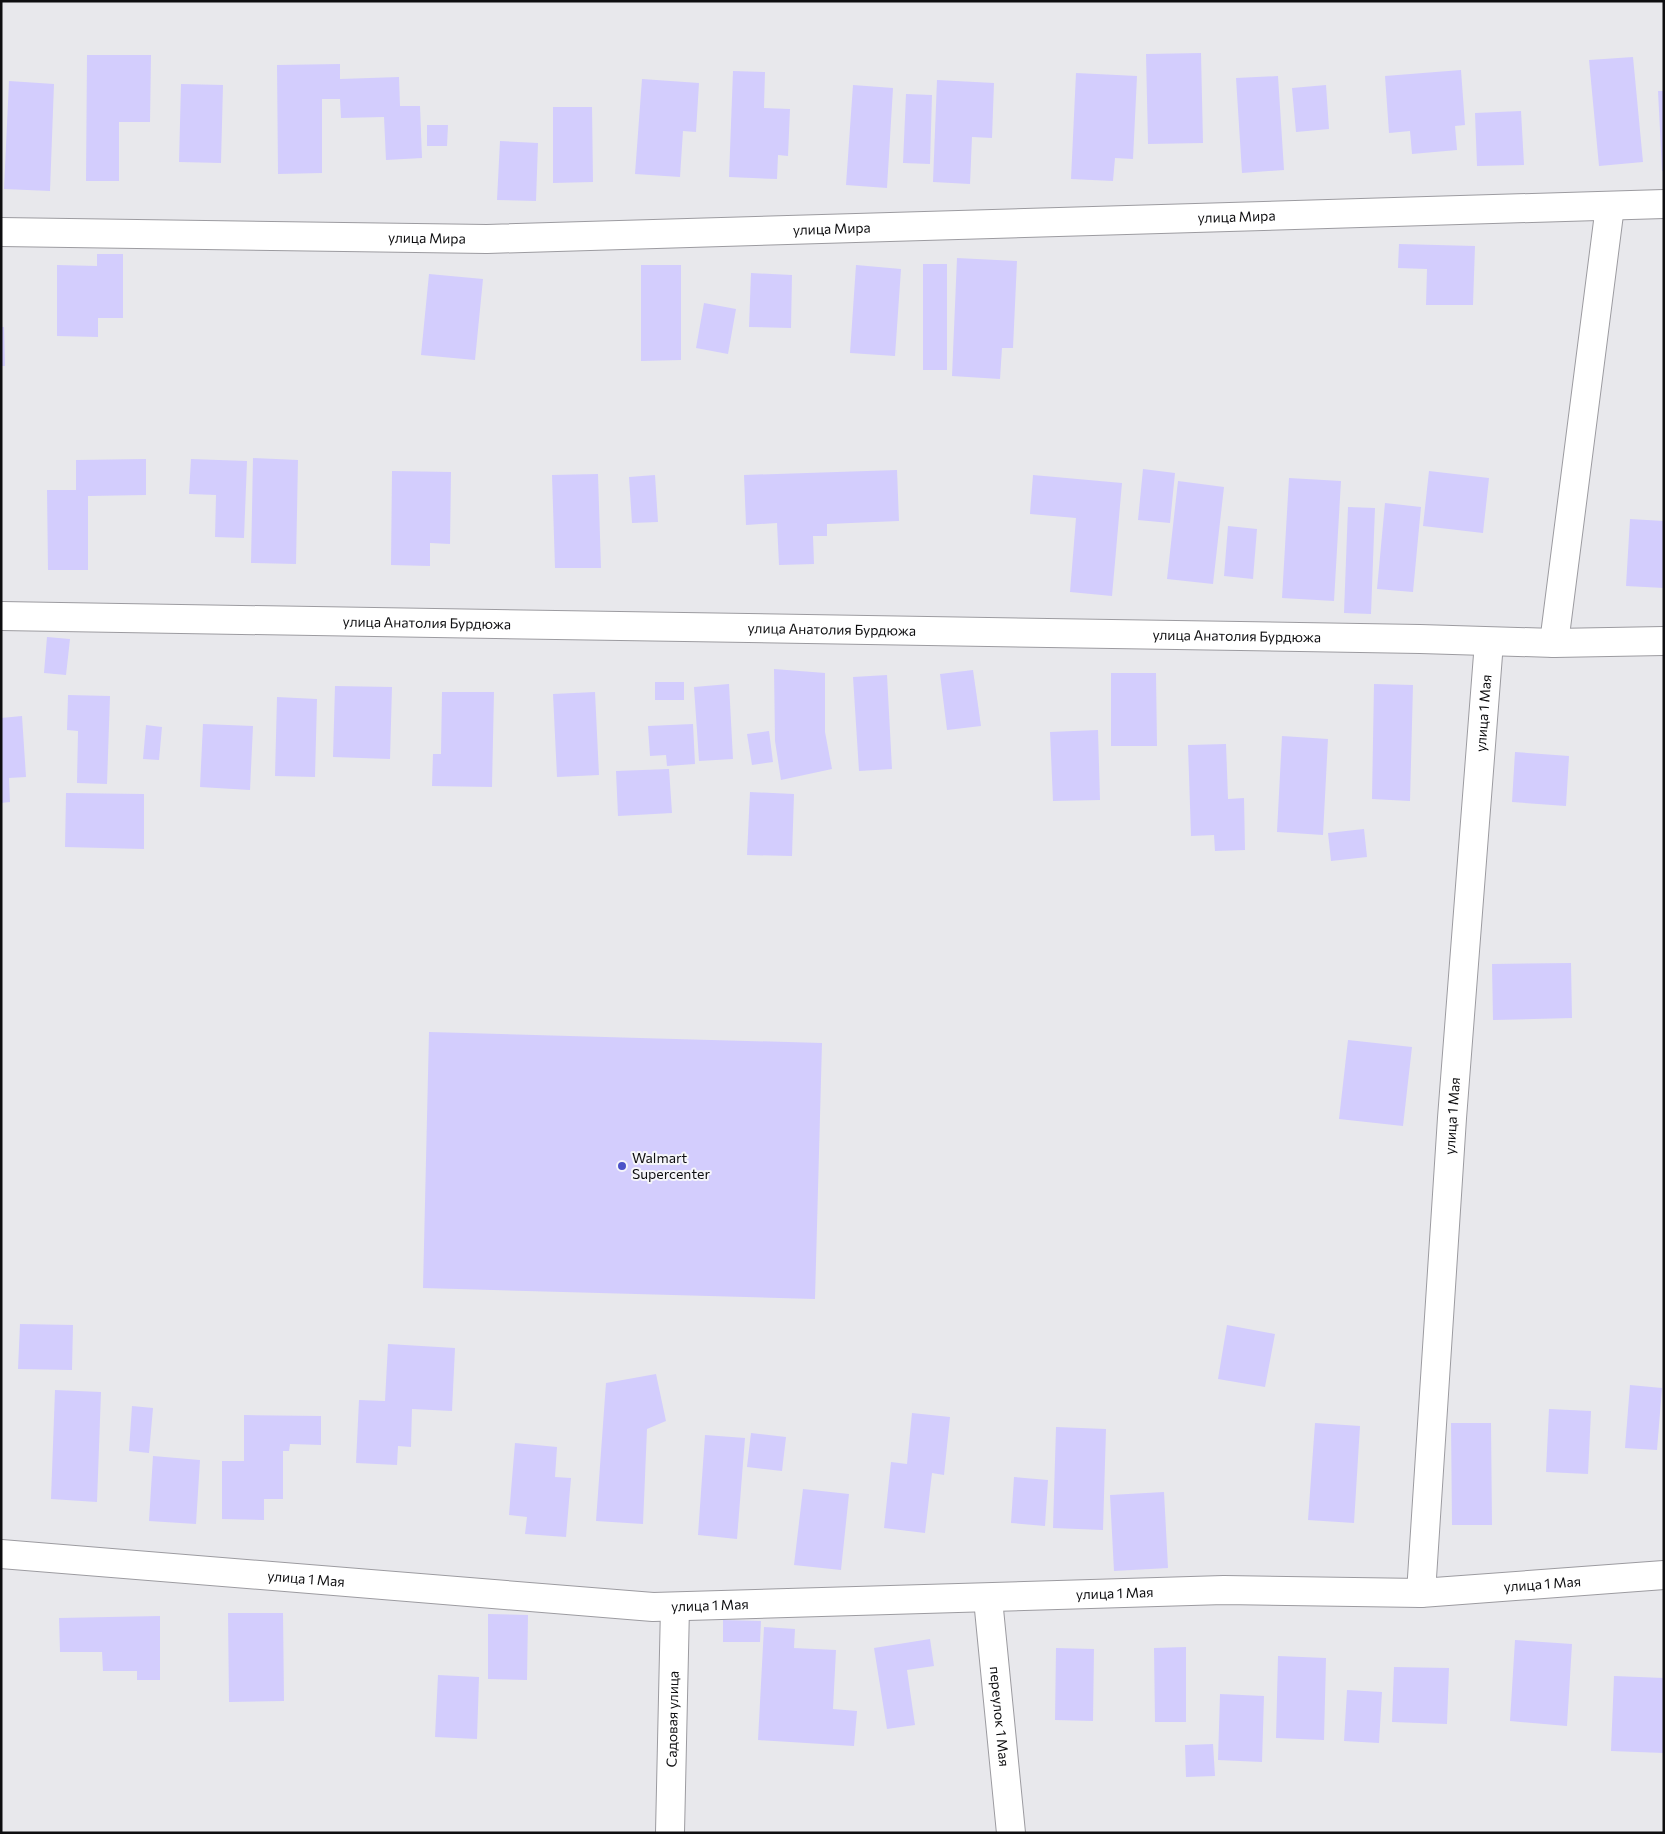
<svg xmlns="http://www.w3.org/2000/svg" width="1665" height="1834" font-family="Commissioner,sans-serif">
<rect width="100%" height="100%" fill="#e8e8ec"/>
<path fill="#d3cdfd" d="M 1201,53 L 1203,143 L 1148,144 L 1146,54 Z
M 87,55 L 151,55 L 150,122 L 119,122 L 119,181 L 86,181 Z
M 1633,57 L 1643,162 L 1599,166 L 1589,60 Z
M 340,64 L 340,79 L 399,77 L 400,106 L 420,106 L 422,158 L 386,160 L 384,117 L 341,118 L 340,99 L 322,99 L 322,173 L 278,174 L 277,65 Z
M 1461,70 L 1465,125 L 1455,126 L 1457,150 L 1412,154 L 1410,131 L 1389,133 L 1385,76 Z
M 733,71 L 765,72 L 764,108 L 790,109 L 788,156 L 778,155 L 777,179 L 729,177 Z
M 1076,73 L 1137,76 L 1133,159 L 1115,158 L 1113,181 L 1071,179 Z
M 1278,76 L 1284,170 L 1242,173 L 1236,78 Z
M 642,79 L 699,83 L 696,132 L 683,131 L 680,177 L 635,174 Z
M 937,80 L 994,83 L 992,138 L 972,137 L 970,184 L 933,182 Z
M 9,81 L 54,84 L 50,191 L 4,189 Z
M 181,84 L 223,85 L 221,163 L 179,162 Z
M 853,85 L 893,88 L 887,188 L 846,185 Z
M 1326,85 L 1329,129 L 1296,132 L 1292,88 Z
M 1658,91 L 1664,91 L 1664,171 L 1662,171 Z
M 906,94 L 932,95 L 930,164 L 903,163 Z
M 553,107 L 592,107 L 593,182 L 553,183 Z
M 1521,111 L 1524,165 L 1477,166 L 1475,113 Z
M 427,125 L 448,125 L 447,146 L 427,146 Z
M 500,141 L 538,143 L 536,201 L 497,200 Z
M 1399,244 L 1475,246 L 1473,305 L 1426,305 L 1427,269 L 1398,268 Z
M 97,254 L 123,254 L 123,318 L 98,318 L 98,337 L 57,336 L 57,265 L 97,266 Z
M 957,258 L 1017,261 L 1013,348 L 1002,348 L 1000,379 L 952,376 Z
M 923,264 L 947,264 L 947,370 L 923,370 Z
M 641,265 L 681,265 L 681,360 L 641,361 Z
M 856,265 L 901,269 L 895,356 L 850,353 Z
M 751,273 L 792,275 L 791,328 L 749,327 Z
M 429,274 L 483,279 L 475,360 L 421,355 Z
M 704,303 L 736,309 L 728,354 L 696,348 Z
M 1,327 L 4,327 L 5,366 L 1,366 Z
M 253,458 L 298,460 L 296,564 L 251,563 Z
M 146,459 L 146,495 L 88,496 L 88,570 L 48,570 L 47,490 L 76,490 L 76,460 Z
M 191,459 L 247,461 L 244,538 L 215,537 L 216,495 L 189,494 Z
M 1143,469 L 1175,473 L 1170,523 L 1138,520 Z
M 897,470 L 899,521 L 827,524 L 827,536 L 813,536 L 814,564 L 779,565 L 777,523 L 746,525 L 744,475 Z
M 392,471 L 451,472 L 450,544 L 430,543 L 430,566 L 391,565 Z
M 1429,471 L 1489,478 L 1483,533 L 1423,526 Z
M 598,474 L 601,568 L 555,568 L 552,475 Z
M 655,475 L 658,522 L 632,523 L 629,477 Z
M 1033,475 L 1122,483 L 1112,596 L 1070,592 L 1076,518 L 1030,514 Z
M 1289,478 L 1341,481 L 1334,601 L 1282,598 Z
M 1178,481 L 1224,487 L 1213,584 L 1167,579 Z
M 1385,503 L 1421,507 L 1413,592 L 1377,589 Z
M 1348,507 L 1375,508 L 1371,614 L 1344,613 Z
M 1630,519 L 1664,521 L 1664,588 L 1626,586 Z
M 1228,526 L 1257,529 L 1253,579 L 1224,576 Z
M 47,637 L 70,639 L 66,675 L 44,673 Z
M 774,669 L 825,673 L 825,732 L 832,769 L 781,780 L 775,741 Z
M 973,670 L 981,726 L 947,730 L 940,674 Z
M 1111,673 L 1156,673 L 1157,746 L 1111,746 Z
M 887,675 L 892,769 L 859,771 L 853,677 Z
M 655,682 L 684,682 L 684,700 L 655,700 Z
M 729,684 L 733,759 L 699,761 L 694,687 Z
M 1374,684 L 1413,685 L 1410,801 L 1372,799 Z
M 335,686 L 392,687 L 390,759 L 333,757 Z
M 442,692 L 494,692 L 492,787 L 432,786 L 433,754 L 441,754 Z
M 595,692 L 599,775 L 557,777 L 553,694 Z
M 68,695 L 110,696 L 107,784 L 77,783 L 78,731 L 67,730 Z
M 277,697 L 317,699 L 315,777 L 275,776 Z
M 22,716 L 26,777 L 9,778 L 10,802 L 1,803 L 1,718 Z
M 203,724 L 253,726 L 250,790 L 200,787 Z
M 693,724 L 695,764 L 667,766 L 666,755 L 650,756 L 648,726 Z
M 146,725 L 162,727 L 159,760 L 143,759 Z
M 1098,730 L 1100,800 L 1053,801 L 1050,732 Z
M 769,731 L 773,762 L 752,765 L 747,734 Z
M 1282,736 L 1328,739 L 1323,835 L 1277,832 Z
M 1226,744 L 1228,799 L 1244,798 L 1245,850 L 1215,851 L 1214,835 L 1191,836 L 1188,745 Z
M 1515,752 L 1569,756 L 1566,806 L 1512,802 Z
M 669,769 L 672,813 L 618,816 L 616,771 Z
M 750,792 L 794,794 L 792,856 L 747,855 Z
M 66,793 L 144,794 L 144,849 L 65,847 Z
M 1364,829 L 1367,857 L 1331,861 L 1328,833 Z
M 1571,963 L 1572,1018 L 1493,1020 L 1492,964 Z
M 429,1032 L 822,1043 L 815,1299 L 423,1288 Z
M 1348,1040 L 1412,1047 L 1403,1126 L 1339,1119 Z
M 20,1324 L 73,1325 L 72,1370 L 18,1369 Z
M 1227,1325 L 1275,1334 L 1265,1387 L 1218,1379 Z
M 388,1344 L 455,1348 L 452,1411 L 412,1409 L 411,1447 L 398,1446 L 397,1465 L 356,1463 L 359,1400 L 385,1401 Z
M 656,1374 L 666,1421 L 647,1429 L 643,1524 L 596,1521 L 606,1383 Z
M 1630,1385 L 1662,1388 L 1657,1450 L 1625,1448 Z
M 55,1390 L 101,1392 L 97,1502 L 51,1499 Z
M 132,1406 L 153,1408 L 149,1453 L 129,1451 Z
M 1549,1409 L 1591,1411 L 1588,1474 L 1546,1472 Z
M 912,1413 L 950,1417 L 944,1475 L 932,1473 L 925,1533 L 884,1528 L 891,1462 L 907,1464 Z
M 244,1415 L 321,1416 L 321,1445 L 290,1444 L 289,1451 L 283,1451 L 283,1499 L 264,1499 L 264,1520 L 222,1519 L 222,1461 L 244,1461 Z
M 1315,1423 L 1360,1426 L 1354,1523 L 1308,1520 Z
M 1451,1423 L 1491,1423 L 1492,1525 L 1452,1525 Z
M 1056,1427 L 1106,1429 L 1103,1530 L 1053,1528 Z
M 751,1433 L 786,1437 L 782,1471 L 747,1467 Z
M 705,1435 L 745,1438 L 737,1539 L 698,1535 Z
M 515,1443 L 557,1447 L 555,1477 L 571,1478 L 566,1537 L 525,1534 L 527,1517 L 509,1515 Z
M 153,1456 L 200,1460 L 196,1524 L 149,1521 Z
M 1014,1477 L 1048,1480 L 1045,1526 L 1011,1523 Z
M 803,1489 L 849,1494 L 841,1570 L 794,1565 Z
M 1164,1492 L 1168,1568 L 1114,1571 L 1110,1495 Z
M 228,1613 L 283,1613 L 284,1701 L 229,1702 Z
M 488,1614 L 528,1615 L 527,1680 L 488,1679 Z
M 160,1616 L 160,1680 L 137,1680 L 137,1671 L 103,1671 L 102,1652 L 60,1652 L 59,1618 Z
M 723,1620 L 761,1621 L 760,1642 L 723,1642 Z
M 764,1627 L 795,1629 L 794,1648 L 836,1650 L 833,1709 L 857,1711 L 854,1746 L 758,1740 Z
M 930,1639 L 934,1666 L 907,1670 L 915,1725 L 887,1729 L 874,1648 Z
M 1515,1640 L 1572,1644 L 1567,1726 L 1510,1721 Z
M 1186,1647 L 1186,1722 L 1155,1722 L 1154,1648 Z
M 1056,1648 L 1094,1649 L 1093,1721 L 1055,1720 Z
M 1278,1656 L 1326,1658 L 1324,1740 L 1276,1738 Z
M 1394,1667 L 1449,1668 L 1447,1724 L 1392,1722 Z
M 438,1675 L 479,1677 L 477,1739 L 435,1737 Z
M 1614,1676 L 1664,1678 L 1664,1753 L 1611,1751 Z
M 1347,1690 L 1382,1692 L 1379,1743 L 1344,1741 Z
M 1220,1694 L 1264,1696 L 1262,1762 L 1218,1760 Z
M 1213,1744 L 1215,1776 L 1186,1777 L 1185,1745 Z"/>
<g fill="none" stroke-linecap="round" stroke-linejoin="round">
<g stroke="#9c9ba0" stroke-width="30">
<g id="minor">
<path id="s1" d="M 1,232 L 487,239 L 1664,204"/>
<path id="s2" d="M 1,616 L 1420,639 L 1554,643 L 1664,641"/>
<path d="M 1554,643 L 1610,206"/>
<path id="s3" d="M 1,1554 L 653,1607 L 1224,1590 L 1421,1593 L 1664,1575"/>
<path id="s4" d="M 1421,1593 L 1452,1118 L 1489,642"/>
<path id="s5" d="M 988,1599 L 1011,1833"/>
<path id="s6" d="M 670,1833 L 675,1607"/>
</g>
</g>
<use href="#minor" stroke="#fff" stroke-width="28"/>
</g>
<circle fill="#4b52c8" stroke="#f5f5fa" stroke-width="2" cx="622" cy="1166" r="5"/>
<g text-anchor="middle" stroke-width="4" stroke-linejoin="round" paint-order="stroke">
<g font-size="14" fill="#0e0e10" stroke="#f5f5fa">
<text dy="5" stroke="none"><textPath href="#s1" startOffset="1236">улица Мира</textPath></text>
<text dy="5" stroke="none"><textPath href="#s1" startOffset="831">улица Мира</textPath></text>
<text dy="5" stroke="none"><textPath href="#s1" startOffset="426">улица Мира</textPath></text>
<text dy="5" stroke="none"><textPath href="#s2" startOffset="426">улица Анатолия Бурдюжа</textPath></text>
<text dy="5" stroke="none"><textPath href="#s2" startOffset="831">улица Анатолия Бурдюжа</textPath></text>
<text dy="5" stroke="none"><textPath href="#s2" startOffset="1236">улица Анатолия Бурдюжа</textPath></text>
<text dy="5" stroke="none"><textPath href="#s4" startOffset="882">улица 1 Мая</textPath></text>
<text dy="5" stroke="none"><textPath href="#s4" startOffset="478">улица 1 Мая</textPath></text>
<text dy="5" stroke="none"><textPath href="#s3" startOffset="306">улица 1 Мая</textPath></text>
<text dy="5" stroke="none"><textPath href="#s3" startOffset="1544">улица 1 Мая</textPath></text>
<text dy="5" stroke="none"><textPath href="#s3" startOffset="1116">улица 1 Мая</textPath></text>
<text dy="5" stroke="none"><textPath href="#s3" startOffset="711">улица 1 Мая</textPath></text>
<text dy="5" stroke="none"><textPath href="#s5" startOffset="118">переулок 1 Мая</textPath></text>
<text dy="5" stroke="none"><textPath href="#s6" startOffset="114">Садовая улица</textPath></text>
</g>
<g font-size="14" fill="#0e0e10" stroke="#f5f5fa" text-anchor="start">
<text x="632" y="1163">Walmart<tspan x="632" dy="16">Supercenter</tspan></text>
</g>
</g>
<rect width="1665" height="1834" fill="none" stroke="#0e0e10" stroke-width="5"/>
</svg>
